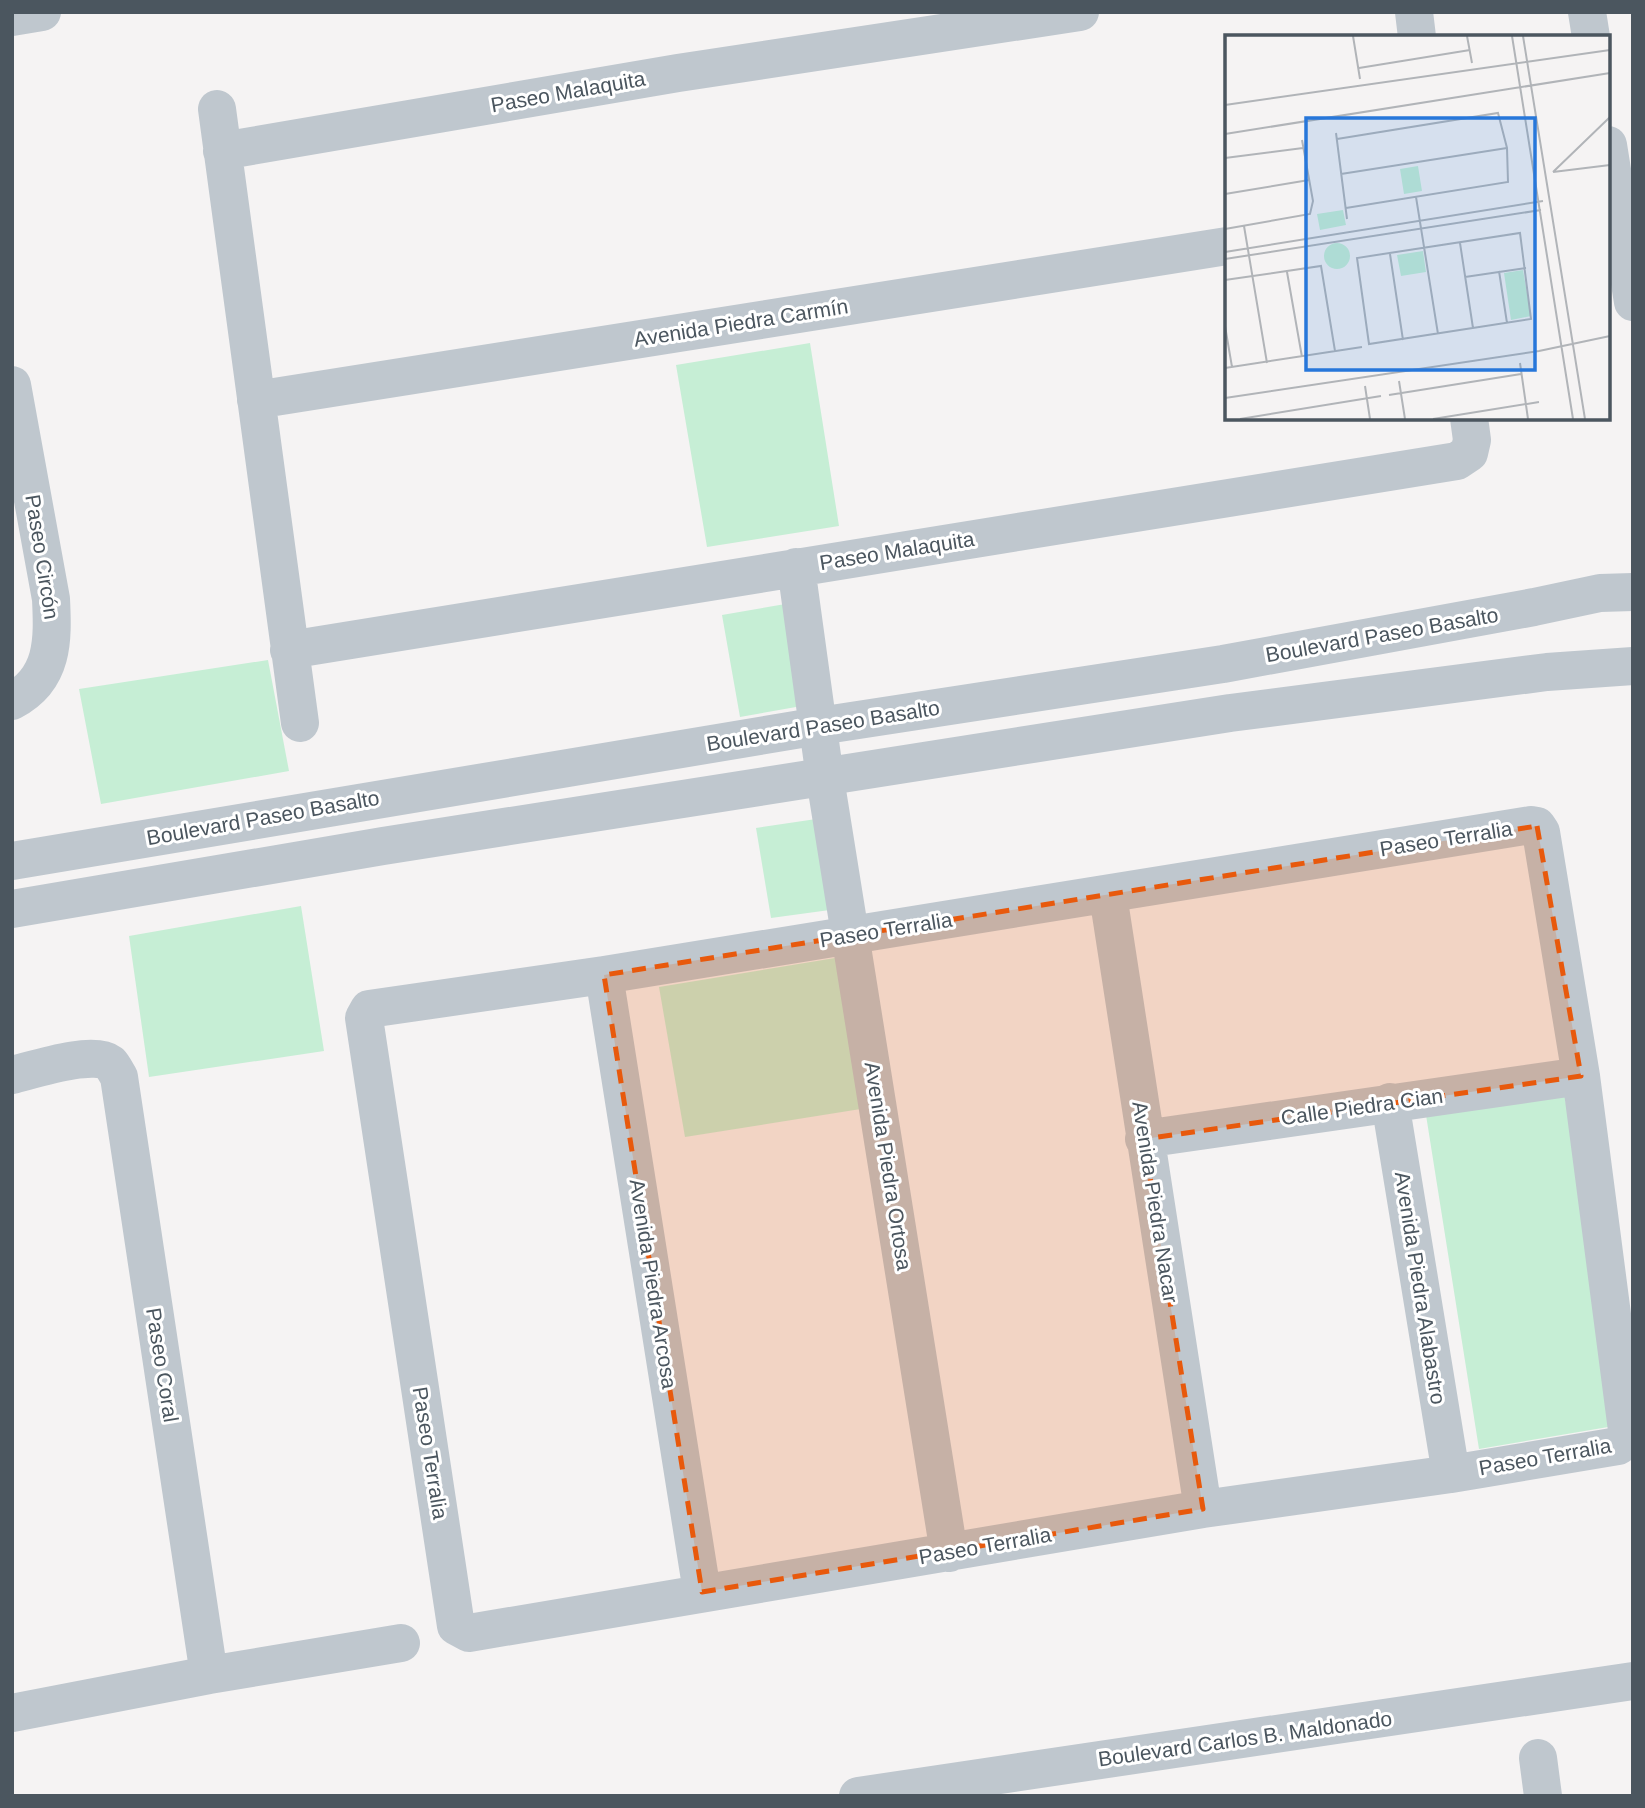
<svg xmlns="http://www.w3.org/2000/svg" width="1645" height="1808" font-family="Arial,sans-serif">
<rect width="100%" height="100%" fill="#f5f3f3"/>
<path fill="#c6eed5" d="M 810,343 L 839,526 L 707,547 L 676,365 Z
M 797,602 L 813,704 L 740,717 L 722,615 Z
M 268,660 L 289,771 L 101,804 L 79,689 Z
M 823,818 L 837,909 L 771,918 L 756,828 Z
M 301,906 L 324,1051 L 149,1077 L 129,936 Z
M 841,957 L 867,1108 L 685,1137 L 659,987 Z
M 1564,1092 L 1620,1425 L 1479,1449 L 1426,1115 Z"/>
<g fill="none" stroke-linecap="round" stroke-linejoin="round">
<path stroke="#bfc7ce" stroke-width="38" d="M 1414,12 L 1417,37
M 1587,12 L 1591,37
M 12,17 L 42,12
M 217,109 L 300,723
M 1608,145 L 1633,302
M 222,151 L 678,73 L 1080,12
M 12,385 L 51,599 C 53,640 54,679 12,701
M 256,400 L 1227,246
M 796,567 L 825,778 L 949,1553
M 289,650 L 1457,461 L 1469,453 L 1472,440 L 1469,418
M 1531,825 L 1537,826 L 1541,832 L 1581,1076 L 1627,1430 L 1625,1441 L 1618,1446 L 1451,1474 L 1203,1509 L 469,1633 L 456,1626 L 364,1018 L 369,1009 L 604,975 Z
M 12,861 L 819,726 L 1223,664 L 1534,607 L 1600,593 L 1633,592
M 1108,895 L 1203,1509
M 12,909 L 383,846 L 1230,713 L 1547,672 L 1633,666
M 604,975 L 702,1592
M 12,1075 C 33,1070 93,1050 110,1063 C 113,1066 116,1072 119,1077 L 209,1675
M 1390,1102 L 1451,1474
M 1144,1139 L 1581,1076
M 12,1713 L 209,1675 L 401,1643
M 1538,1758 L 1543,1796
M 858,1796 L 1633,1681"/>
</g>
<path fill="#e8590c" fill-opacity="0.2" stroke="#e8590c" stroke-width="5" stroke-dasharray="14 9" stroke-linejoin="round" d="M 1537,826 L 1581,1076 L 1144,1139 L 1203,1509 L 702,1592 L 604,975 Z"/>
<g text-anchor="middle" stroke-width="6" stroke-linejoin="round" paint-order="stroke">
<g font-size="21" fill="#4b565f" stroke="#fff">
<text transform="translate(568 92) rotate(-10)" y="7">Paseo Malaquita</text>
<text transform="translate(741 323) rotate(-9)" y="7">Avenida Piedra Carmín</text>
<text transform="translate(897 551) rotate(-9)" y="7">Paseo Malaquita</text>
<text transform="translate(42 557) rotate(81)" y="7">Paseo Circón</text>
<text transform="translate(1382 635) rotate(-10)" y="7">Boulevard Paseo Basalto</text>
<text transform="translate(823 726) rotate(-9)" y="7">Boulevard Paseo Basalto</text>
<text transform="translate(263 818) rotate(-10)" y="7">Boulevard Paseo Basalto</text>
<text transform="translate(1446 839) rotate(-9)" y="7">Paseo Terralia</text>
<text transform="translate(886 930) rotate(-9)" y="7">Paseo Terralia</text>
<text transform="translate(1362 1107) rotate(-8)" y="7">Calle Piedra Cian</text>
<text transform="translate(888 1166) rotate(81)" y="7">Avenida Piedra Ortosa</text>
<text transform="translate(1155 1202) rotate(81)" y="7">Avenida Piedra Nacar</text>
<text transform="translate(653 1284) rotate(81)" y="7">Avenida Piedra Arcosa</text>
<text transform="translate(1420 1288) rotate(81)" y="7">Avenida Piedra Alabastro</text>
<text transform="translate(162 1365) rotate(81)" y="7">Paseo Coral</text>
<text transform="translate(430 1453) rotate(81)" y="7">Paseo Terralia</text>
<text transform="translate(1545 1457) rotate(-10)" y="7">Paseo Terralia</text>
<text transform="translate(985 1546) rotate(-10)" y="7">Paseo Terralia</text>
<text transform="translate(1245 1739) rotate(-8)" y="7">Boulevard Carlos B. Maldonado</text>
</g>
</g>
<g transform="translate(1225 35)">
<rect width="385" height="385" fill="#f5f3f3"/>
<path d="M 193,131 L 197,156 L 179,159 L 175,134 ZM 118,175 L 121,190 L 95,195 L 92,179 ZM99 221a13 13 0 1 1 26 0a13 13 0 1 1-26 0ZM 198,216 L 201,237 L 176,241 L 172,220 ZM 298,235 L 306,281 L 286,285 L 279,238 Z" fill="#c6eed5"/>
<path fill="none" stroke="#b1b4b8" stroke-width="2" d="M 128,1 L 135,44M 242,1 L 247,28M 287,1 L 348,384M 298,1 L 360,384M 134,33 L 245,15M 0,70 L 385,15M 111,98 L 122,184M 0,99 L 385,38M 112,104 L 273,78 L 282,113 L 283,147 L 121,173M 0,123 L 78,113M 328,137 L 385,82M 328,137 L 385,130M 116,139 L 282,113M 0,159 L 84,145M 191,162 L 213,299M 19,191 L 42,328M 0,194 L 85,179 L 88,166 L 77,105M 295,198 L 306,284 L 144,309 L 132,223 ZM 235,208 L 248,293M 0,217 L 318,166M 165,219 L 178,305M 0,224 L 316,175M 274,236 L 282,288M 62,237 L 77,322M 240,242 L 301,233M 0,245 L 96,231 L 110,316M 0,291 L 7,332M 295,328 L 303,384M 0,333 L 137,312M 174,346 L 180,384M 140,351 L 145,384M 164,360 L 296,339M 0,363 L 314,316 L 385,301M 15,384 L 156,361M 208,384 L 314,367"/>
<path fill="#2777da" fill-opacity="0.15" stroke="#2777da" stroke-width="3.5" d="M 81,83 L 310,83 L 310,335 L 81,335 Z"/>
<rect width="385" height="385" fill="none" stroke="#4b565f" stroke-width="3.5"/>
</g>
<rect width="1645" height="1808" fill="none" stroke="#4b565f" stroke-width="28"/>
</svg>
